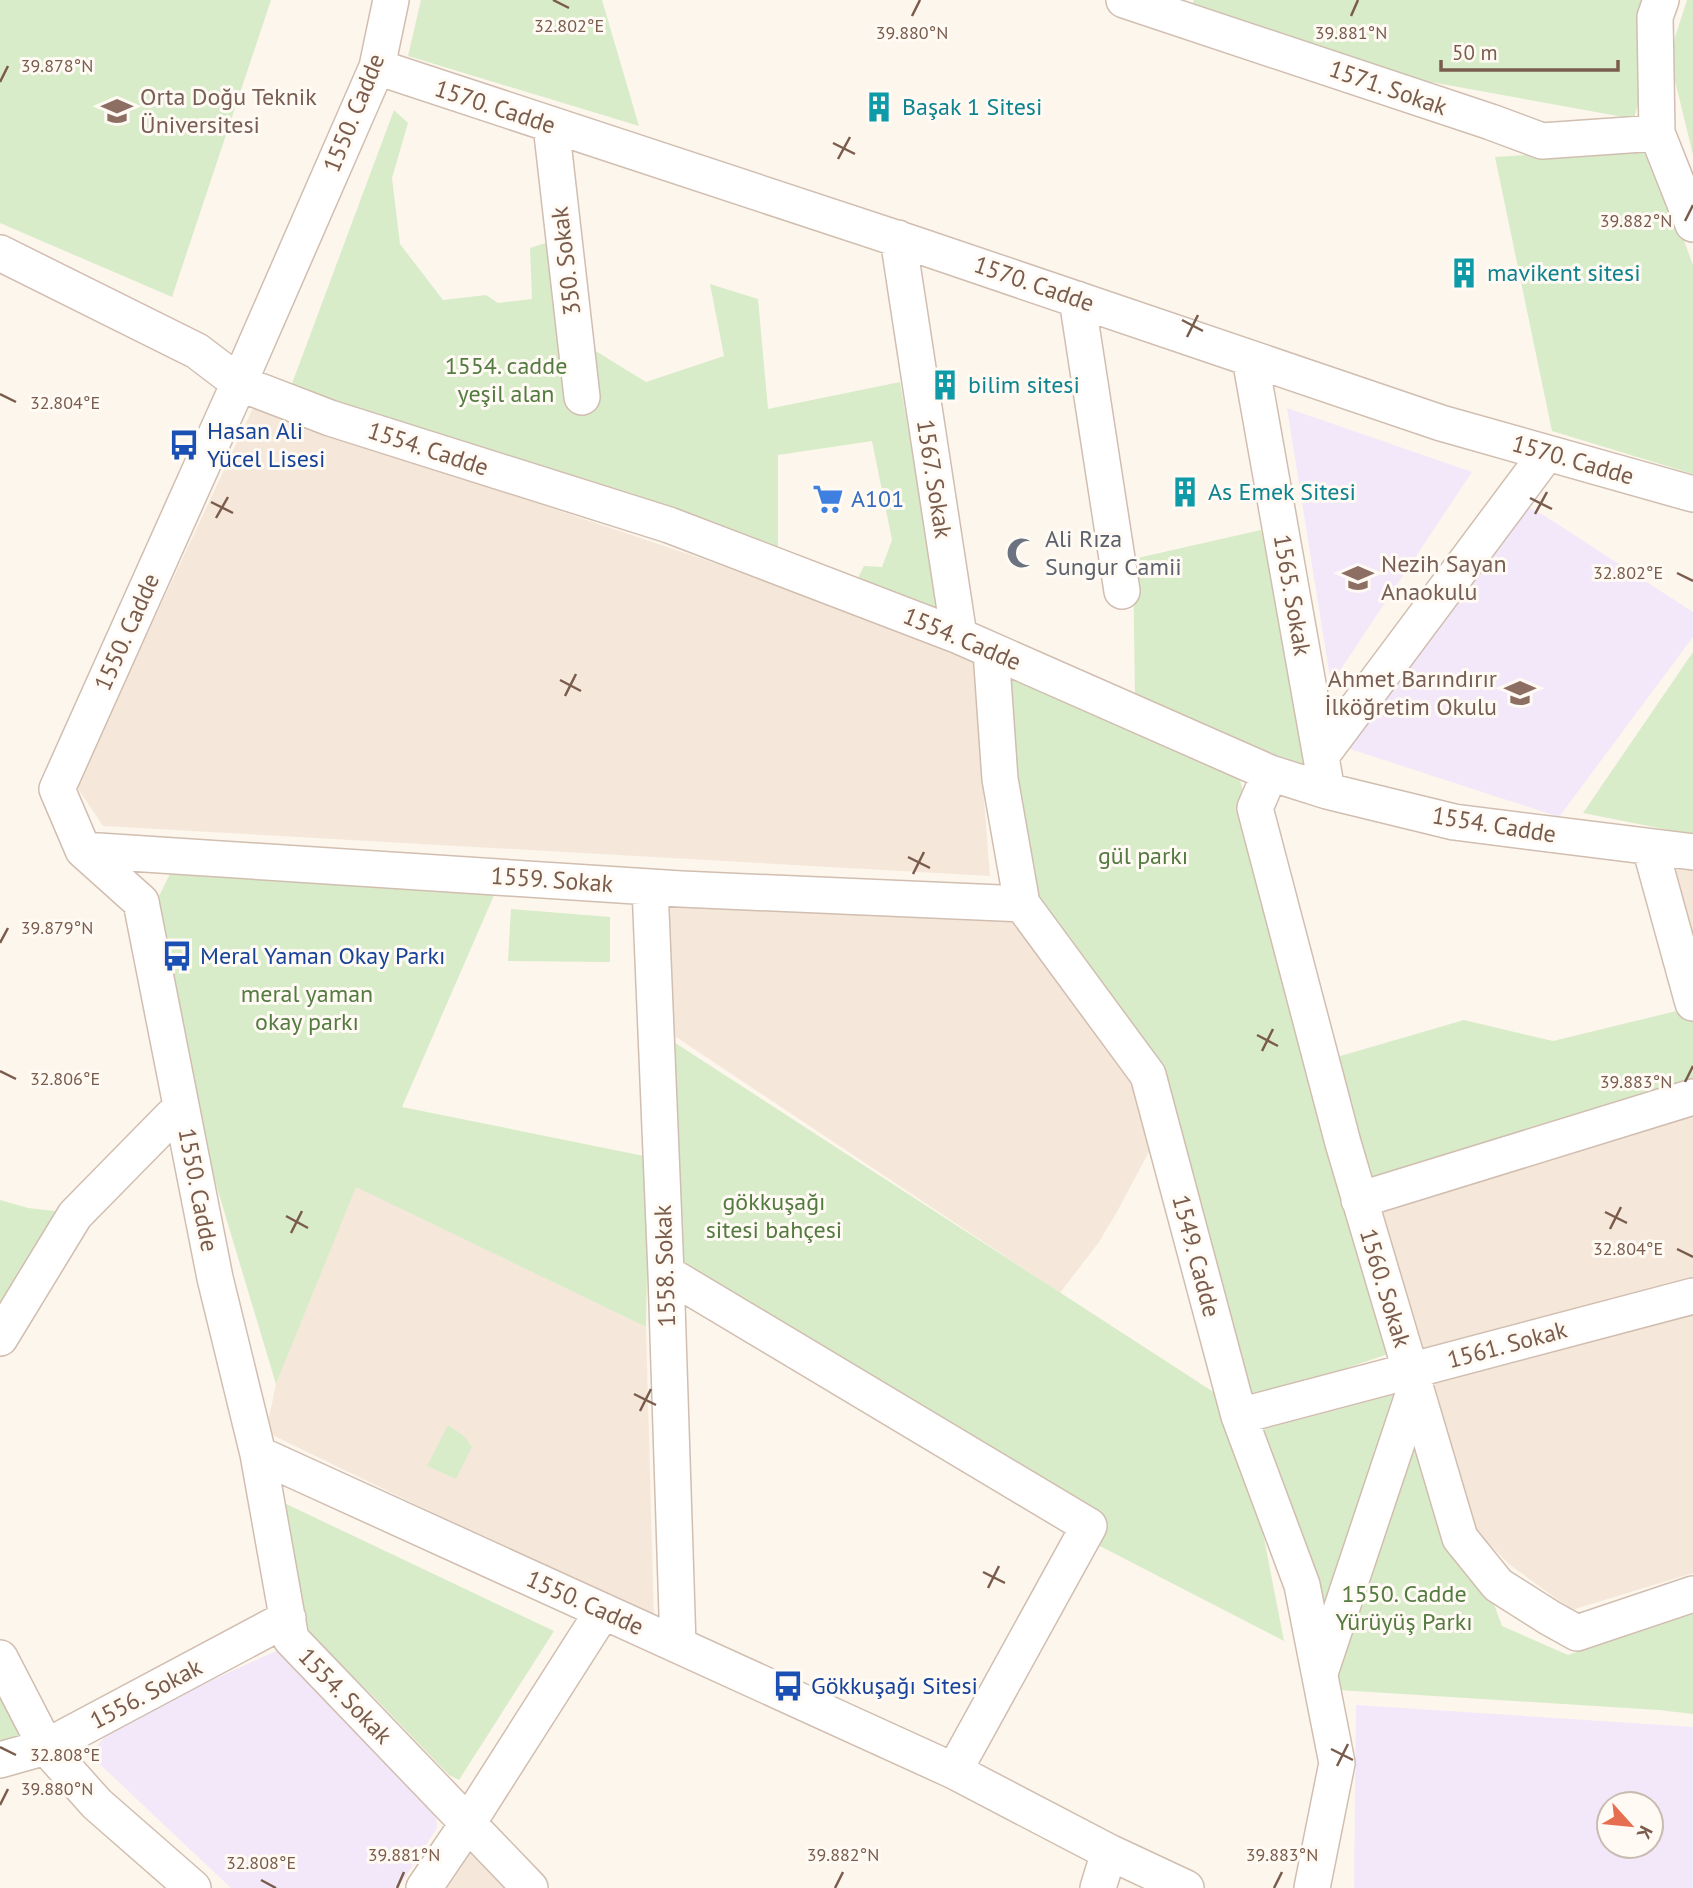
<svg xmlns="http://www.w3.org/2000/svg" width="1693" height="1888" font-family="'PT Sans',sans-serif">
<rect width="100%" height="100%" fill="#fdf6ec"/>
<path fill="#f5e8da" d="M 253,408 L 700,558 L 973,659 L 990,876 L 103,826 L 76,786 Z
M 1665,858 L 1693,860 L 1693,962 Z
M 657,894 L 1015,914 L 1140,1088 L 1154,1142 L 1118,1210 L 1099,1242 L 1060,1293 L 655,1023 Z
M 1693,1110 L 1693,1284 L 1420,1354 L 1377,1205 Z
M 355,1186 L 646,1327 L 654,1620 L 266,1432 L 276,1384 Z
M 1693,1312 L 1693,1573 L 1572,1610 L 1510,1565 L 1475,1530 L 1430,1382 Z
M 470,1844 L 515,1888 L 441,1888 Z"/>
<path fill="#f3e8fa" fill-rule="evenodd" d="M 1287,408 L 1472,472 L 1331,684 Z
M 1528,507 L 1545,516 L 1693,612 L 1693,637 L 1559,817 L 1347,748 Z
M 283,1648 L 435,1805 L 437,1828 L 398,1888 L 231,1888 L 90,1755 L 116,1723 Z
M 1356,1705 L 1693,1727 L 1693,1888 L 1354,1888 ZM 1609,1804 L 1651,1804 L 1651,1846 L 1609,1846 Z"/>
<path fill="#d8ecc9" d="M 0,0 L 271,0 L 172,297 L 0,223 Z
M 421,0 L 602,0 L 639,126 L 408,56 Z
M 1194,0 L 1665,0 L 1634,119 L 1425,81 L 1192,4 Z
M 1687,0 L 1693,0 L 1693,155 L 1669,56 Z
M 394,110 L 408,123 L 392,178 L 400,244 L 443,300 L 486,295 L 498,303 L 532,299 L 530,248 L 564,237 L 594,350 L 646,382 L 724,356 L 710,284 L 758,299 L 768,409 L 900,382 L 940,613 L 857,580 L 864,566 L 882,567 L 892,540 L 872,441 L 778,455 L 778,551 L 290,389 Z
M 1650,147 L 1693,265 L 1693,474 L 1552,431 L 1495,157 Z
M 1261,530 L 1312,778 L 1135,699 L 1133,559 Z
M 1693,652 L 1693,833 L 1679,832 L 1583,813 Z
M 1008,670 L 1239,776 L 1394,1352 L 1246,1402 L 1178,1146 L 1018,881 Z
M 172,870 L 495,893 L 402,1107 L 649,1157 L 646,1327 L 356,1187 L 276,1384 L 206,1151 L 154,906 Z
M 511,909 L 610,917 L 610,962 L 508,961 Z
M 1693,1007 L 1693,1092 L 1371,1181 L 1337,1057 L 1464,1020 L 1553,1041 Z
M 663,1035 L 1215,1393 L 1263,1533 L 1284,1641 L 1094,1543 L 680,1264 Z
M 0,1200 L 28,1208 L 64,1212 L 0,1319 Z
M 1415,1389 L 1502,1626 L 1568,1655 L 1693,1611 L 1693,1714 L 1659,1710 L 1339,1690 L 1264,1429 Z
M 448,1425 L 464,1436 L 472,1447 L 456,1479 L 427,1466 Z
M 282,1502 L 554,1631 L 459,1780 L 449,1775 L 369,1692 L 305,1633 Z
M 0,1679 L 33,1739 L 0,1750 Z"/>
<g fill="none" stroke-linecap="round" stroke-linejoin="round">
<g stroke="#d1beb0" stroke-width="38">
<path id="minor" d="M 391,0 L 377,67 L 239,383 L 57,789 L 83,850 L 141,902 L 215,1278 L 258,1454 L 954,1771 L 1109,1852 L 1186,1888
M 1124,0 L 1491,122 L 1542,141 L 1657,133
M 1661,0 L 1655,17 L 1657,133 L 1693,224
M 377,67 L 911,243 L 1441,423 L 1693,494
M 551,125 L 582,397
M 898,238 L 959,636
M 0,253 L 197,351 L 239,383 L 330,418 L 669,525 L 959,636 L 1270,773 L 1327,791 L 1454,822 L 1693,852
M 1077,299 L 1122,591
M 1250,358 L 1327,791
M 991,651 L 1000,779 L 1022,904 L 1148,1075 L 1239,1416 L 1302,1585 L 1337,1763 L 1312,1888
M 1321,756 L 1547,453
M 1270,773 L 1255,808 L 1343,1143 L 1460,1538 L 1498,1585 L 1550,1618 L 1577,1633 L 1693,1594
M 1650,847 L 1693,1003
M 83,850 L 681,889 L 1022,904
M 650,887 L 666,1273 L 678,1645
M 1359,1200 L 1693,1097
M 666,1273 L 1089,1526 L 954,1771
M 0,1338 L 75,1215 L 181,1107
M 1239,1416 L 1693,1296
M 258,1454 L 291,1639 L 530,1888
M 0,1658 L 46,1747 L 97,1804 L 193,1888
M 1321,1670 L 1415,1389
M 0,1760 L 46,1747 L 288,1618
M 424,1888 L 468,1823 L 603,1611
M 1098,1888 L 1109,1852"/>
</g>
<use href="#minor" stroke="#fff" stroke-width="35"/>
</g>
<path fill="none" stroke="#7a5c4d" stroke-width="2.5" d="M 553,0 L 569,8M 912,16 L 920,0M 1351,16 L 1358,0M 0,82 L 8,66M 833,143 L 855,154M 838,159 L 850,137M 1685,221 L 1693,205M 1182,320 L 1203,331M 1187,337 L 1198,315M 0,394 L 16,402M 1530,498 L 1552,509M 211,502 L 233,513M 1535,514 L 1547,492M 216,518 L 228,497M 1677,573 L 1693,581M 560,680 L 581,691M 565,696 L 576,674M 908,857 L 930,868M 913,874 L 924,852M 0,943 L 8,928M 1257,1035 L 1278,1046M 1262,1051 L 1273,1029M 0,1071 L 16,1079M 1685,1082 L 1693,1066M 1605,1212 L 1627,1223M 286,1216 L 308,1228M 1610,1229 L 1621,1207M 291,1233 L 302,1211M 1677,1249 L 1693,1257M 634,1394 L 656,1405M 640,1411 L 651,1389M 983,1572 L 1005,1583M 988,1588 L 999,1566M 0,1747 L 16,1755M 1331,1749 L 1353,1760M 1337,1766 L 1348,1744M 0,1805 L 8,1789M 261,1880 L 276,1888M 397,1888 L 404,1872M 835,1888 L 843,1872M 1274,1888 L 1282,1872"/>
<defs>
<g id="building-bare" transform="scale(2.415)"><path d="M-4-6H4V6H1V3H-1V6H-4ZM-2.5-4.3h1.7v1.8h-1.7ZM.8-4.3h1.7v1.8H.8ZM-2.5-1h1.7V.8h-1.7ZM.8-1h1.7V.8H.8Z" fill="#0f9aa8" stroke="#fffaf3" stroke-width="2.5" paint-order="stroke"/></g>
<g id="university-bare" transform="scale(2.415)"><path d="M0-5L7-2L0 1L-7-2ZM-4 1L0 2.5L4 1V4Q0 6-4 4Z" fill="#8d6e63" stroke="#fffaf3" stroke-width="2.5" paint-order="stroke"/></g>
<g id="bus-bare" transform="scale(2.415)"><path d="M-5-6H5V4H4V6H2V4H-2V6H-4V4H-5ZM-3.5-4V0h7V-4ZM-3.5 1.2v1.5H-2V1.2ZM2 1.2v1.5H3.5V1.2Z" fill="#1a4fb4" stroke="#fffaf3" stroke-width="2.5" paint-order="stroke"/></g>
<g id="supermarket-bare" transform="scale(2.415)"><path d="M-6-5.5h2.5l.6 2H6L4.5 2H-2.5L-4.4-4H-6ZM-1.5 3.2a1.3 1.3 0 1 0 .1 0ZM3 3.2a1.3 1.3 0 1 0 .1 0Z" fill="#3f7fe0" stroke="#fffaf3" stroke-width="2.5" paint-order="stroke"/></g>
<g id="mosque-bare" transform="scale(2.415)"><path d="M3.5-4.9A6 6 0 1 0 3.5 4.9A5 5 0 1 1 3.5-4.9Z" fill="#6b7280" stroke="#fffaf3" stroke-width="2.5" paint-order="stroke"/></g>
<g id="school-bare" transform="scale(2.415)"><path d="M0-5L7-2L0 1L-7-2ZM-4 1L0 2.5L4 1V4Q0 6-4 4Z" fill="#8d6e63" stroke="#fffaf3" stroke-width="2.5" paint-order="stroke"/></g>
</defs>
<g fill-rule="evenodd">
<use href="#building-bare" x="879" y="107"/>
<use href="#university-bare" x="117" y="111"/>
<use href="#building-bare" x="1464" y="273"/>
<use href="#building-bare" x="945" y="385"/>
<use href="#bus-bare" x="184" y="445"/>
<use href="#building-bare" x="1185" y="492"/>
<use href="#supermarket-bare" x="828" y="499"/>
<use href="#mosque-bare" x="1022" y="553"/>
<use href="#school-bare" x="1358" y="578"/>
<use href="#school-bare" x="1520" y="693"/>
<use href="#bus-bare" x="177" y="956"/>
<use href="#bus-bare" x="788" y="1686"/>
</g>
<g text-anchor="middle" stroke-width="6" stroke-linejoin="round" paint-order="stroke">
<g font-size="24" fill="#7a5c4d" stroke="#fffaf3">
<text transform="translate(1388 88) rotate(19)" y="8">1571. Sokak</text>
<text transform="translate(495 107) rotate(18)" y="8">1570. Cadde</text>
<text transform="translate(354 113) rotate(-68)" y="8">1550. Cadde</text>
<text transform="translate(566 261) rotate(-97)" y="8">350. Sokak</text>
<text transform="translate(1034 284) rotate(19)" y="8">1570. Cadde</text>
<text transform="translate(428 449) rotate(18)" y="8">1554. Cadde</text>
<text transform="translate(1573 460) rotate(16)" y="8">1570. Cadde</text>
<text transform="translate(934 479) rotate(81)" y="8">1567. Sokak</text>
<text transform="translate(1292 595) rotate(80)" y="8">1565. Sokak</text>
<text transform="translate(127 632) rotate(-66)" y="8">1550. Cadde</text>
<text transform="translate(962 639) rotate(23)" y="8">1554. Cadde</text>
<text transform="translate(1494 825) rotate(9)" y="8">1554. Cadde</text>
<text transform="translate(552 880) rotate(4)" y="8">1559. Sokak</text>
<text transform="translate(198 1190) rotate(79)" y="8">1550. Cadde</text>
<text transform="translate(1196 1256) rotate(75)" y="8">1549. Cadde</text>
<text transform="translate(665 1266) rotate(-92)" y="8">1558. Sokak</text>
<text transform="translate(1385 1288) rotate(73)" y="8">1560. Sokak</text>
<text transform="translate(1507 1345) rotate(-15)" y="8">1561. Sokak</text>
<text transform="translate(585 1603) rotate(24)" y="8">1550. Cadde</text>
<text transform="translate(146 1694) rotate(-28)" y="8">1556. Sokak</text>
<text transform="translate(345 1696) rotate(46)" y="8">1554. Sokak</text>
</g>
<g font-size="24" fill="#785e54" stroke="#fffaf3" text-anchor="start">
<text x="140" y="105">Orta Doğu Teknik<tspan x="140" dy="28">Üniversitesi</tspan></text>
<text x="1381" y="572">Nezih Sayan<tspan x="1381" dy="28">Anaokulu</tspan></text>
<text x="1497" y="687" text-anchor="end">Ahmet Barındırır<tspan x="1497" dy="28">İlköğretim Okulu</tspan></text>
</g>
<g font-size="24" fill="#0d838f" stroke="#fffaf3" text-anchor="start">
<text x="902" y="115">Başak 1 Sitesi</text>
<text x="1487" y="281">mavikent sitesi</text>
<text x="968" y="393">bilim sitesi</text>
<text x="1208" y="500">As Emek Sitesi</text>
</g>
<g font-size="24" fill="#537a41" stroke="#fffaf3">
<text x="506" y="374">1554. cadde<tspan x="506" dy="28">yeşil alan</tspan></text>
<text x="1143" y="864">gül parkı</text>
<text x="307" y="1002">meral yaman<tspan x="307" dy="28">okay parkı</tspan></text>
<text x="774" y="1210">gökkuşağı<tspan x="774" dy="28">sitesi bahçesi</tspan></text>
<text x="1404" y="1602">1550. Cadde<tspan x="1404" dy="28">Yürüyüş Parkı</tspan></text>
</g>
<g font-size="24" fill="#164399" stroke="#fffaf3" text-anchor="start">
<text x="207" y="439">Hasan Ali<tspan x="207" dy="28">Yücel Lisesi</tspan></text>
<text x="200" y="964">Meral Yaman Okay Parkı</text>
<text x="811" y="1694">Gökkuşağı Sitesi</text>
</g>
<g font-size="24" fill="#366cbe" stroke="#fffaf3" text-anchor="start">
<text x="851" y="507">A101</text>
</g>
<g font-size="24" fill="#5b616d" stroke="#fffaf3" text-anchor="start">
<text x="1045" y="547">Ali Rıza<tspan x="1045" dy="28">Sungur Camii</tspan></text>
</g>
</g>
<g font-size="18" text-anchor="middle" fill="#7a5c4d" stroke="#fffaf3" stroke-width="6" stroke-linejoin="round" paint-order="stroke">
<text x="569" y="32">32.802°E</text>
<text x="912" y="39">39.880°N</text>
<text x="1351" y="39">39.881°N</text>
<text x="57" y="72">39.878°N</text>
<text x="1636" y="227">39.882°N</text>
<text x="65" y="409">32.804°E</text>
<text x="1628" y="579">32.802°E</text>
<text x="57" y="934">39.879°N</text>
<text x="65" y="1085">32.806°E</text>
<text x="1636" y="1088">39.883°N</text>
<text x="1628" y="1255">32.804°E</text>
<text x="65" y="1761">32.808°E</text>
<text x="57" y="1795">39.880°N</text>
<text x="404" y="1861">39.881°N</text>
<text x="843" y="1861">39.882°N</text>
<text x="1282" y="1861">39.883°N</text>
<text x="261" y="1869">32.808°E</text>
</g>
<g transform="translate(1630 1825) rotate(117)"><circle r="33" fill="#fffaf3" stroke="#cabbb1" stroke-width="2"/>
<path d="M0-5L12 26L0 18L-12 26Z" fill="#e76f51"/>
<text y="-10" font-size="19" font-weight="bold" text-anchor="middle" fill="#7a5c4d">K</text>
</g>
<path d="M1441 60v10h177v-10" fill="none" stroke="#7a5c4d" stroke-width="3.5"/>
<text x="1452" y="60" font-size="21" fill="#7a5c4d" stroke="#fffaf3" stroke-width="5" paint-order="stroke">50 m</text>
</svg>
